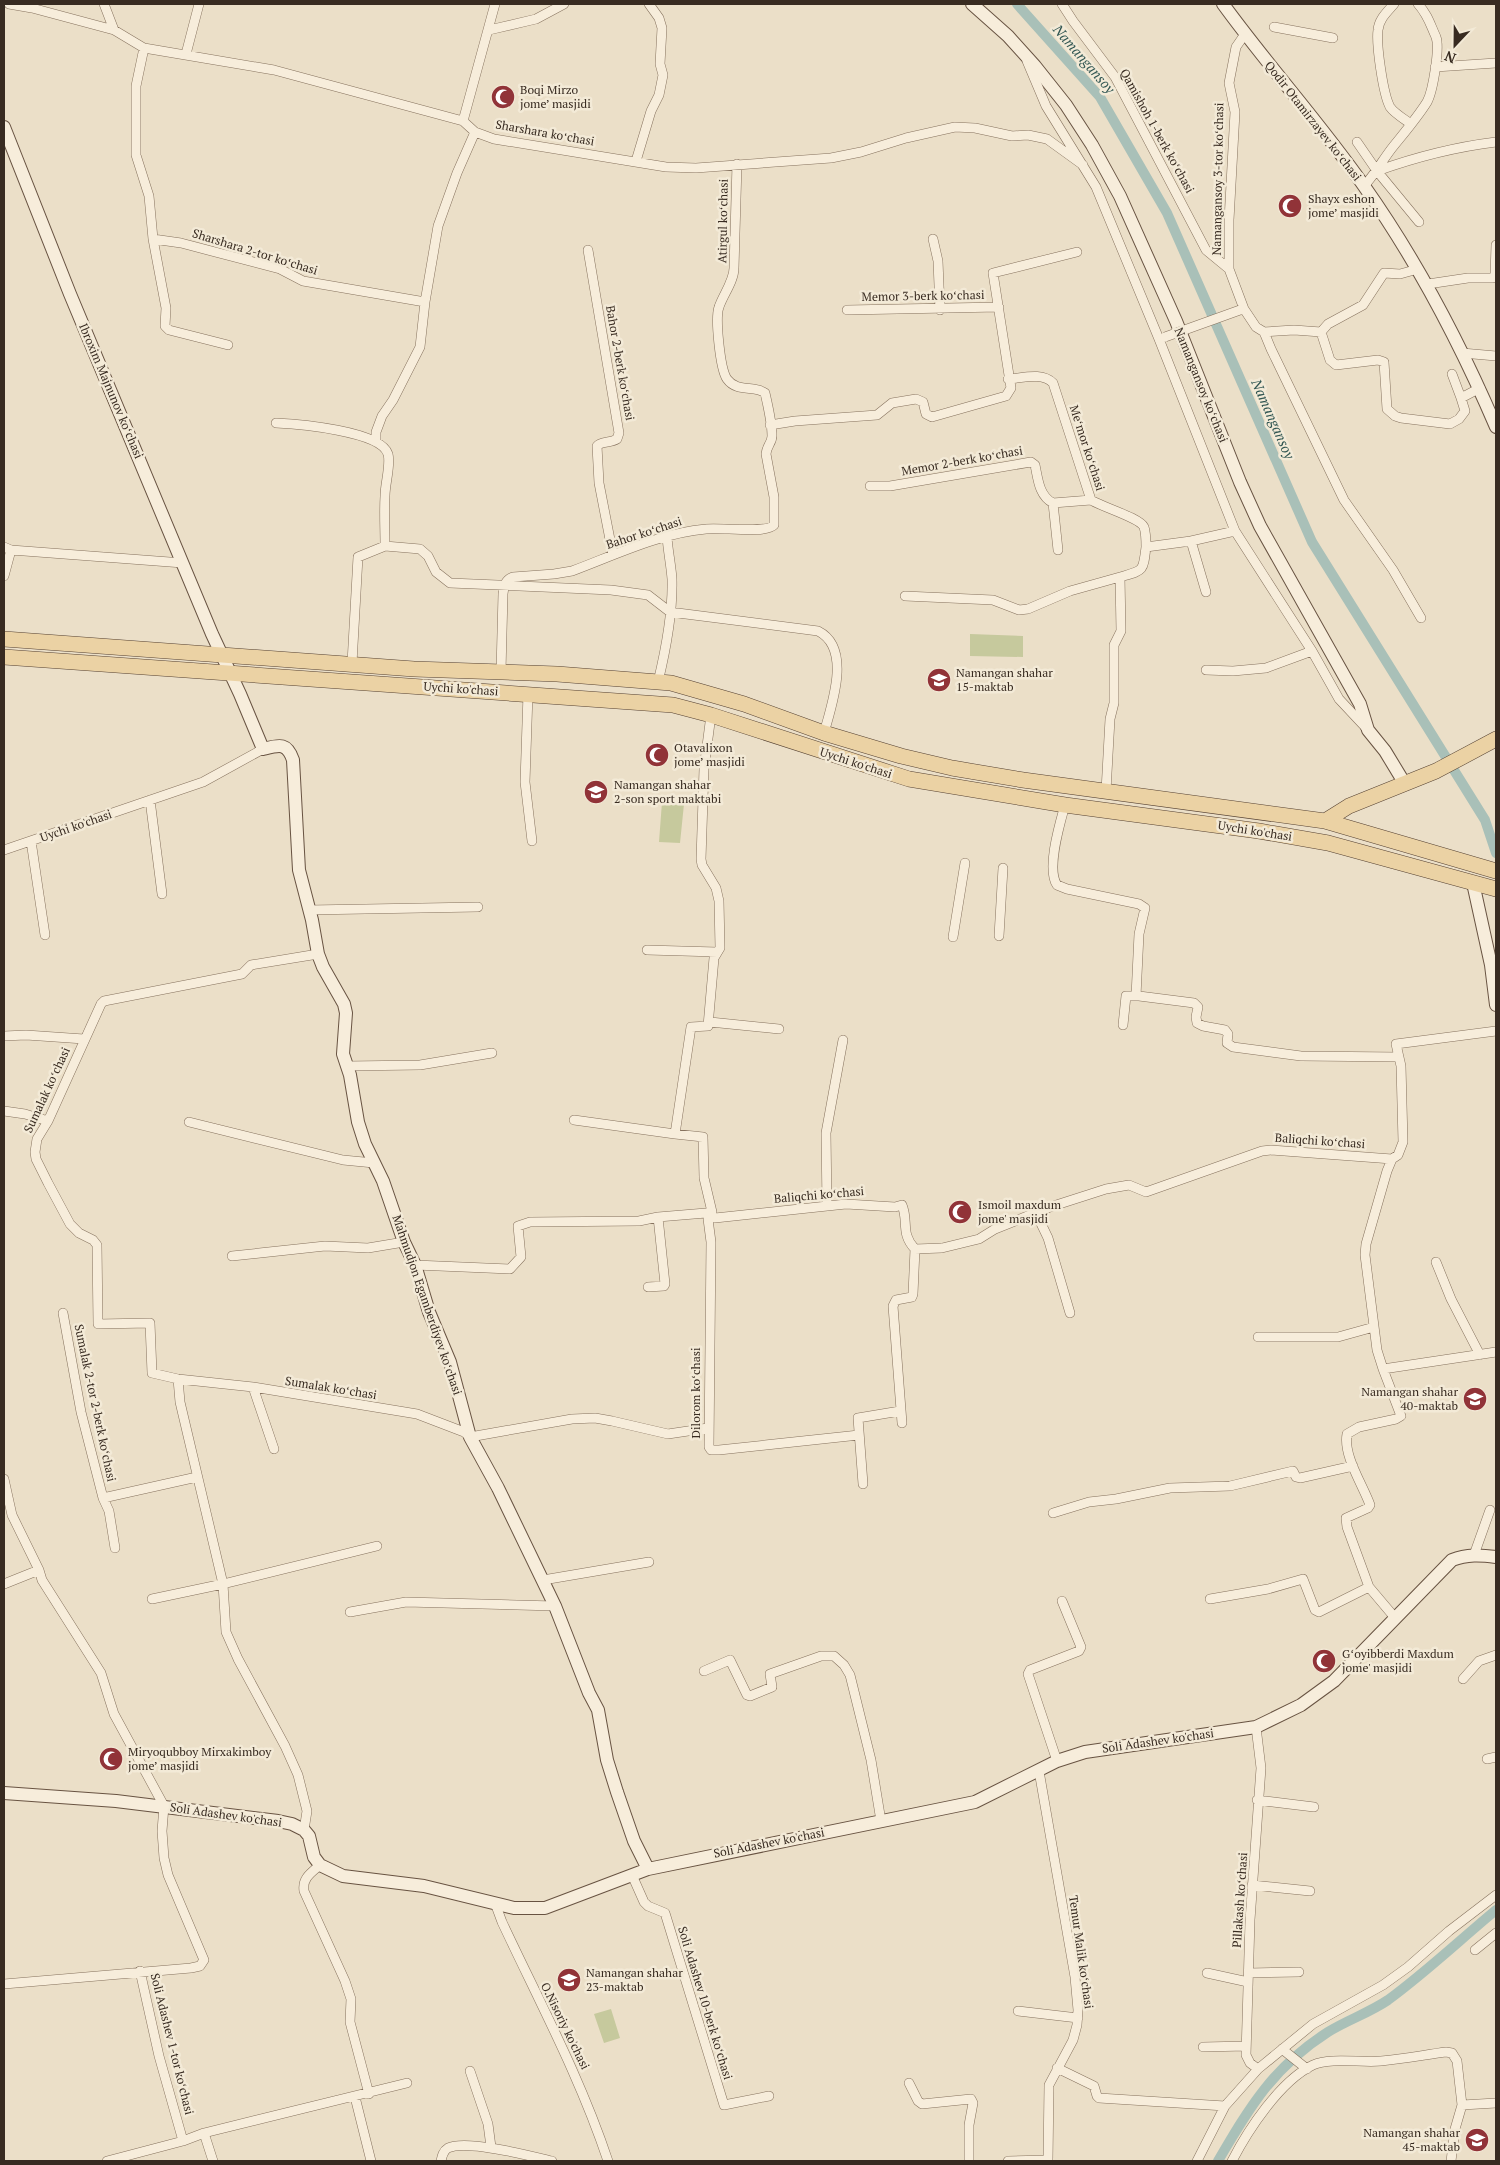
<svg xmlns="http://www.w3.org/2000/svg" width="1500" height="2165" font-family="'PT Serif',serif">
<rect width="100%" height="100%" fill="#ebdfc8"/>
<path fill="#c6c99d" d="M 970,634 L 1023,636 L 1023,657 L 970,656 Z
M 662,802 L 684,804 L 680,843 L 659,842 Z
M 611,2009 L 620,2038 L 604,2043 L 594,2014 Z"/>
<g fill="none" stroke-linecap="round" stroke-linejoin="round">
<path stroke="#a9c0b8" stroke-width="10" d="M 1017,4 L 1100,97 L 1167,213 L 1312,542 L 1485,820 L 1496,853
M 1218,2161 C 1249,2108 1273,2067 1328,2032 C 1347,2020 1369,2013 1388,2000 C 1425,1973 1461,1939 1496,1910"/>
<g stroke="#86725e" stroke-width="10">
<path id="street" d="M 9,4 L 32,8 L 114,30 L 144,48 L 274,70 L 463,121 L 475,132 L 494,139 L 666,167 L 696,168 L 831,158 L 861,152 L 906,138 L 955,127 L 975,128 L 1012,136 L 1028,135 L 1047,139 L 1083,165
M 104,4 L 114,30
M 1062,4 L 1073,21 L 1115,77 L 1206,250 L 1229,269
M 1394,4 C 1387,12 1379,19 1378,30 C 1376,44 1383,94 1390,107 C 1394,113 1404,119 1411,124
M 1274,27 L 1333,38
M 489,30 L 536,19 L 564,4
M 1245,34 L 1236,47 L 1229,83 L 1235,112 L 1229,220 L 1229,269 L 1244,309 L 1256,327 L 1264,332 L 1294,330 L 1321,332 L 1330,360 L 1336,365 L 1378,360 L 1384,362 L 1387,409 L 1395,416 L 1401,418 L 1450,424 L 1459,419 L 1465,411 L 1461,398 L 1480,388
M 144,48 L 136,86 L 136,155 L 149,196 L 153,239 L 181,243 L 280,269 L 303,281 L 425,302
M 186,54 L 199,4
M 1027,61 L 1046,106 L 1096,187 L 1159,339 L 1235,531 L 1312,651 L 1339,699 L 1368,730
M 1435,67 L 1496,63
M 463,121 L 495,4
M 1357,142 L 1377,171 L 1419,222
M 636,161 L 651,111 L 659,95 L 663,75 L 660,64 L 662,28 L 659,18 L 649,4
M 1377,171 C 1416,157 1455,147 1496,142
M 1364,186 C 1375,174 1382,161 1392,148 C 1404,133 1417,118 1427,102 C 1433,91 1440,48 1436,37 C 1430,24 1428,15 1418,4
M 153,239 L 166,308 L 165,326 L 169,330 L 228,345
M 933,239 L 938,261 L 940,310
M 588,250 L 619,433 L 617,439 C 611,443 601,441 597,446 L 599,483 L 613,555
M 1428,284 L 1468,278 L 1493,278 L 1495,275 L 1496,245
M 847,310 L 999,307
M 1264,332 L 1271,349 L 1344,500 L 1393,570 L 1421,618
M 1321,332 L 1328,324 L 1363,305 L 1384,273 L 1400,274 L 1418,269
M 1462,353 L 1496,356
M 1452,374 L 1461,398
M 1008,379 C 1023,378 1042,372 1053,383 L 1091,500 C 1102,507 1140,518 1144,527 C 1146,533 1146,541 1146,547 L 1191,541 L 1235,531
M 276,423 C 298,424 381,431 388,454 C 391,465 385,483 385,496 C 384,512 385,529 385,546
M 770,425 L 795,421 L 877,415 L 892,403 L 916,399 L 923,402 L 926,414 L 932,417 L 1006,396 L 1011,388 L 993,273 L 1077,252
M 376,441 L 376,432 L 382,416 L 393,400 L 420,347 L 425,302 L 438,226 L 457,173 L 475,132
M 870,486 L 890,486 L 1031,462 L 1035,465 C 1038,479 1039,496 1053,503 L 1091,500
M 1053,503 L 1058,550
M 1191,541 L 1206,592
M 4,547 L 11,550 L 183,563
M 4,576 L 11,550
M 905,596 L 993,600 L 1019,610 L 1028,609 L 1070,591 L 1120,577
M 352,663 L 358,557 L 385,546 L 420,549 L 428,556 L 436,572 L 450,583 L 611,590 L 648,595 L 670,612 L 818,631 C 852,648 832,704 824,733
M 1206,670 L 1233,671 L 1266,668 L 1312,651
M 501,671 L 503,594 C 504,586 505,580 513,577 L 554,574 L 572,571 C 615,555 660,533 706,529 C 720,527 766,534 774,525 L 774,497 L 766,454 C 767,445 772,443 772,436 C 772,423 768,406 765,393 C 755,385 737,393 727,379 C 720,369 715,318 719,307 C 723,295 734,281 734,268 C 735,233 736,199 737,164
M 658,682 C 666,649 673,614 672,579 C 671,565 668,551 667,537
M 528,694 L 525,782 L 532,841
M 711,715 L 704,769 L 701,859 L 702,865 L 716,888 L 719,901 L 720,948 L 714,958 L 708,1026 L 691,1027 L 675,1134 L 703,1137 L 704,1178 L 712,1212 L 708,1219 L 711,1242 L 709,1447 L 711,1450 L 719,1450 L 859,1435
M 1106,791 L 1110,719 L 1114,703 L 1114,645 L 1121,631 L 1120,577 C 1144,570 1143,572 1146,547
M 150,800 L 162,894
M 1065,805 C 1060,823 1046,869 1057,885 L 1067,889 L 1139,904 L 1145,908 L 1139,934 L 1136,996
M 31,841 L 45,935
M 4,850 L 203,782 L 263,749
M 309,910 L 478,907
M 999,936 L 1003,868
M 953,937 L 965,863
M 647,950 L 717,952
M 318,954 L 251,965 L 242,974 L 104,1001 L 101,1004 L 48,1121 L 37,1139 L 35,1152 L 36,1159 L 48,1183 L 70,1224 L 79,1233 L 93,1240 L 97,1245 L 98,1324 L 150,1323 L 152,1373 L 178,1379 L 253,1387 L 417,1414 L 464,1432 L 470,1437 L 572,1419 L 595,1418 L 612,1421 L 668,1434 L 708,1428
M 710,1022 L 779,1029
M 1123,1025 L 1126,996 L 1139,996 L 1194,1003 L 1198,1007 L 1196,1017 L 1197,1023 L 1203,1026 L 1225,1030 L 1228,1034 L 1227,1043 L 1233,1047 L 1301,1056 L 1399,1057
M 4,1036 L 26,1035 L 84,1039
M 347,1066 L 420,1065 L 492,1053
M 4,1111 L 25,1114 L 48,1121
M 574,1120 L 675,1134
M 189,1122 L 343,1160 L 374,1163
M 827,1206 L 826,1133 L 843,1040
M 1036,1213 L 1048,1238 L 1070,1313
M 232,1256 L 325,1246 L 368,1248 L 404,1242
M 1436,1262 L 1451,1299 L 1480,1355
M 415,1265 L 510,1269 L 521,1257 L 518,1226 L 530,1222 L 639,1221 L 658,1217 L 706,1213 L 715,1218 L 846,1204 L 895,1207 L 902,1205 C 909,1222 900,1233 915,1249 L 942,1248 L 979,1239 L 995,1229 L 1050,1207 L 1106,1189 L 1129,1185 L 1146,1192 L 1262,1151 L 1271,1150 L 1392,1159
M 648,1287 L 664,1286 L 665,1284 L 658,1217
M 63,1313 L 81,1412 L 103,1498 L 109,1511 L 115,1548
M 1258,1337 L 1338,1337 L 1374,1327
M 1383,1369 L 1377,1350 L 1365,1255 L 1366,1244 L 1387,1171 L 1392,1159 L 1398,1155 L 1403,1142 L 1401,1066 L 1396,1044 L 1496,1031
M 178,1379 L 180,1402 L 223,1584 L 226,1632 L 238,1659 L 285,1746 L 298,1775 L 307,1811 L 304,1830
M 253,1387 L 274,1449
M 902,1423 L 893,1306 L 896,1300 L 912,1297 L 913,1294 L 915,1249
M 4,1479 L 12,1515 L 39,1570
M 863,1484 L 858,1418 L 900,1411
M 103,1498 L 197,1477
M 1053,1513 L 1089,1502 L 1116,1499 L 1170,1488 L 1230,1486 L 1293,1471 L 1296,1477 L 1300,1478 L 1353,1466
M 1474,1555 L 1490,1510
M 543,1580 L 649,1562
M 4,1584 L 39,1570 L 42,1580 L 101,1673 L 114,1714 L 164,1806 L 162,1831 L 164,1858 L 168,1875 L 204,1960 L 200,1966 L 191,1968 L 4,1984
M 152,1599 L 223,1584 L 377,1546
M 1210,1599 L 1268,1589 L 1303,1579 L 1315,1610 L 1319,1612 L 1369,1587
M 350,1612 L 406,1602 L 555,1606
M 1396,1619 L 1369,1587 L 1347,1527 L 1346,1518 L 1368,1508 L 1370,1505 C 1363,1485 1343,1456 1347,1434 L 1359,1427 L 1396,1419 L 1401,1416 L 1383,1369 L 1496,1352
M 704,1671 L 730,1660 L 747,1695 L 750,1696 L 772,1687 L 770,1674 L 821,1656 L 834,1656 L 844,1665 L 850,1675 L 871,1760 L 881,1821
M 1463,1679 L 1479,1661 L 1496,1655
M 1256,1727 L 1261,1768 L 1250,1920 L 1246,2055 L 1250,2063 L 1258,2069
M 1487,1759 L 1496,1757
M 1057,1761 L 1028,1674 L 1030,1670 L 1079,1651 L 1081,1647 L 1062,1601
M 1039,1771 L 1075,1977 L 1078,2010 L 1077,2025 L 1073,2040 L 1049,2085 L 1048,2161
M 1257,1800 L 1314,1807
M 320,1865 C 311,1873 302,1878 304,1891 L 345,1981 L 351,1999 L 350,2022 L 369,2094
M 632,1875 L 644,1902 L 648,1906 L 665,1913 L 724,2105 L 769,2096
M 1252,1885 L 1310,1891
M 495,1903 L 502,1922 C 539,2001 580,2077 608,2161
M 1475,1950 L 1496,1933
M 140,1971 L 159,2056 L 183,2141
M 1207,1973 L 1248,1982
M 1249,1973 L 1299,1972
M 1018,2011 L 1078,2018
M 1203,2047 L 1246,2046
M 1282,2049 L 1307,2069
M 1057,2068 L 1094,2086 L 1097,2096 L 1099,2098 L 1225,2106
M 470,2071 L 488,2124 L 491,2147
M 909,2083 L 918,2101 L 922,2104 L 971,2099 L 973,2103 L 969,2125 L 969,2161
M 355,2097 L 371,2161
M 1462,2105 L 1496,2103
M 204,2133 L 213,2161
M 107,2161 L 183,2141 L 204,2133 L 407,2083
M 441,2161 C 442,2156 443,2151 448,2148 C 466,2139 531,2156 552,2161
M 1008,2161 L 1048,2160
M 1197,2161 L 1225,2106 L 1258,2069 L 1313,2024 L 1383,1985 L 1408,1967 L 1449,1931 L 1496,1895
M 1232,2161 C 1248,2130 1280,2081 1313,2065 C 1330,2057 1362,2063 1381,2061 C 1403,2059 1424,2055 1446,2052 L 1452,2053 L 1457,2061 L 1462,2105
M 1451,2161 L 1455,2129 L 1462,2105"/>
</g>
<g stroke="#685342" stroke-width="14">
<path id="secondary" d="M 972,4 L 1008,36 L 1035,66 L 1066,105 L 1092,145 L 1120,196 L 1176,321 L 1240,482 L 1260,526 L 1360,704 L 1368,730 L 1385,751 L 1405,784
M 1223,4 C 1268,66 1320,123 1364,186 C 1417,261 1460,343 1496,427
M 4,127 L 70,294 L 212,634 L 240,694 L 263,749 C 279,745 287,742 293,760 L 299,870 L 312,920 L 318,954 L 323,967 L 344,1004 L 346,1013 L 343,1054 L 350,1075 L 358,1122 L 365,1144 L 383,1181 L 404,1242 L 415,1265 L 429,1312 L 450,1362 L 470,1437 L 498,1488 L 555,1606 L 589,1693 L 598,1710 L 607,1760 L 617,1792 L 634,1841 L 648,1869
M 1473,883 L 1491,965 L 1496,1005
M 4,1793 L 116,1801 L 278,1821 L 292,1824 L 304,1830 L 309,1836 L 314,1857 L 320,1865 L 343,1876 L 424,1886 L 514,1908 L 545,1908 L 648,1869 L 975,1802 L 1057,1761 L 1085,1752 L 1256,1727 L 1301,1705 L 1334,1681 L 1452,1560 C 1467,1554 1481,1555 1496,1557"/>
</g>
<g stroke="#554132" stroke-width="16">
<path id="primary" d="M 4,639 L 414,669 L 557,674 L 671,683 L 744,704 L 824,733 L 901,756 L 952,768 L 1023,780 L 1325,821 L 1496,871
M 4,657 L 673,705 L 711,715 L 909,779 L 1065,805 L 1259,831 L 1328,843 L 1496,889
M 1325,821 L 1349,806 L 1436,771 L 1496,739"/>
</g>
<use href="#street" stroke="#f7eddb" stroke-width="9"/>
<use href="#secondary" stroke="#f7eddb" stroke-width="12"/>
<use href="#primary" stroke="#ebd2a4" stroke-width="15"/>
<g stroke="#86725e" stroke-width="10" stroke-linecap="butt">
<path id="street-bridge" d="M 1165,337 L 1240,310"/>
</g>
<use href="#street-bridge" stroke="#f7eddb" stroke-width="9"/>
</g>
<defs>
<g id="mosque-disc" transform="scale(1.25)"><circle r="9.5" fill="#913338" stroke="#f3ead7"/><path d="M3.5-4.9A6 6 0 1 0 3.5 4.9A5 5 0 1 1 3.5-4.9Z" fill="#fff"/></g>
<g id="school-disc" transform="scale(1.25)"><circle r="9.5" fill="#913338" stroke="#f3ead7"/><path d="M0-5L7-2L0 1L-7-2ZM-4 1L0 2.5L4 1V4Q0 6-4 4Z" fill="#fff"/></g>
</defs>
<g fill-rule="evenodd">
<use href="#mosque-disc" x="503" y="97"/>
<use href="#mosque-disc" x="1290" y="206"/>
<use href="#school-disc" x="939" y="680"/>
<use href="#mosque-disc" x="657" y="755"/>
<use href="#school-disc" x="596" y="792"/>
<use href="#mosque-disc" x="960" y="1212"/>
<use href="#school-disc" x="1475" y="1399"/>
<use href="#mosque-disc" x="1324" y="1661"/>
<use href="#mosque-disc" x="111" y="1759"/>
<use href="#school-disc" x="569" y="1980"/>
<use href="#school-disc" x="1477" y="2140"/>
</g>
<g text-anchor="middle" stroke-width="5" stroke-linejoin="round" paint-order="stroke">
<g font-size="12" fill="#382b21" stroke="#f3ead7" text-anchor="start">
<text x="520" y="94">Boqi Mirzo<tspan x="520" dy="14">jome’ masjidi</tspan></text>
<text x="1308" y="203">Shayx eshon<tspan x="1308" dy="14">jome’ masjidi</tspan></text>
<text x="956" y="677">Namangan shahar<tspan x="956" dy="14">15-maktab</tspan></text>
<text x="674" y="752">Otavalixon<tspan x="674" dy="14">jome’ masjidi</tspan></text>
<text x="614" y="789">Namangan shahar<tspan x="614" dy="14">2-son sport maktabi</tspan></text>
<text x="978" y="1209">Ismoil maxdum<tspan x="978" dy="14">jome' masjidi</tspan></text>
<text x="1458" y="1396" text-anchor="end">Namangan shahar<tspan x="1458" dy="14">40-maktab</tspan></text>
<text x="1342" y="1658">Gʻoyibberdi Maxdum<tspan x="1342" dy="14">jome' masjidi</tspan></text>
<text x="128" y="1756">Miryoqubboy Mirxakimboy<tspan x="128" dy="14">jome’ masjidi</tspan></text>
<text x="586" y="1977">Namangan shahar<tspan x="586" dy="14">23-maktab</tspan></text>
<text x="1460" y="2137" text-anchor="end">Namangan shahar<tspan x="1460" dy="14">45-maktab</tspan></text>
</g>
<g font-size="12" fill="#382b21" stroke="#f3ead7">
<text transform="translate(1313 121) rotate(52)" y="4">Qodir Otamirzayev koʻchasi</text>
<text transform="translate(1157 131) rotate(61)" y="4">Qamishoh 1-berk koʻchasi</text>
<text transform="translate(545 133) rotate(10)" y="4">Sharshara koʻchasi</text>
<text transform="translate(1218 179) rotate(-89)" y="4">Namangansoy 3-tor koʻchasi</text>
<text transform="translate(723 221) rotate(-89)" y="4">Atirgul koʻchasi</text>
<text transform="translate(255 252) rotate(17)" y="4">Sharshara 2-tor koʻchasi</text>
<text transform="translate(923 296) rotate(-1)" y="4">Memor 3-berk koʻchasi</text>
<text transform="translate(620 363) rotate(80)" y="4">Bahor 2-berk koʻchasi</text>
<text transform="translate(1201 385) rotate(68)" y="4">Namangansoy koʻchasi</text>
<text transform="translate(111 391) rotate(67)" y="4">Ibroxim Majnunov koʻchasi</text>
<text transform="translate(1087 448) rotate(72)" y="4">Meʻmor koʻchasi</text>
<text transform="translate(962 461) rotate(-10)" y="4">Memor 2-berk koʻchasi</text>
<text transform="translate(644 533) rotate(-18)" y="4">Bahor koʻchasi</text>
<text transform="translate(461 689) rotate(4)" y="4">Uychi ko'chasi</text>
<text transform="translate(856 763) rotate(18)" y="4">Uychi ko'chasi</text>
<text transform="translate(76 826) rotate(-19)" y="4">Uychi ko'chasi</text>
<text transform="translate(1255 831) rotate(9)" y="4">Uychi ko'chasi</text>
<text transform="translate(47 1090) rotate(-65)" y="4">Sumalak koʻchasi</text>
<text transform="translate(1320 1141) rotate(4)" y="4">Baliqchi koʻchasi</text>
<text transform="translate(819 1195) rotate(-5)" y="4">Baliqchi koʻchasi</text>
<text transform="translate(427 1305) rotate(71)" y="4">Mahmudjon Egamberdiyev koʻchasi</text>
<text transform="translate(331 1388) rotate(9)" y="4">Sumalak koʻchasi</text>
<text transform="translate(696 1393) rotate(-90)" y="4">Dilorom koʻchasi</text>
<text transform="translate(95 1403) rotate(78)" y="4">Sumalak 2-tor 2-berk koʻchasi</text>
<text transform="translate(1158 1741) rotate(-8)" y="4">Soli Adashev ko'chasi</text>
<text transform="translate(226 1815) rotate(8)" y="4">Soli Adashev ko'chasi</text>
<text transform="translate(769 1843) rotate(-11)" y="4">Soli Adashev ko'chasi</text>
<text transform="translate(1240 1900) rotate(-86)" y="4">Pillakash koʻchasi</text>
<text transform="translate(1081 1952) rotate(82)" y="4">Temur Malik koʻchasi</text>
<text transform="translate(705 2003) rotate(73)" y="4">Soli Adashev 10-berk koʻchasi</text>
<text transform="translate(565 2026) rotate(64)" y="4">O.Nisoriy ko'chasi</text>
<text transform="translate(172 2044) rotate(76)" y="4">Soli Adashev 1-tor koʻchasi</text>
</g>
<g font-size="14" font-style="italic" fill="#315652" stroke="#f3ead7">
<text transform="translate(1084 59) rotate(49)" y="5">Namangansoy</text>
<text transform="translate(1273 419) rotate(66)" y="5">Namangansoy</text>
</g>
</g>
<rect width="1500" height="2165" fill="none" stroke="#382b21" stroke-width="10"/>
<g transform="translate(1455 45) rotate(202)" stroke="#f3ead7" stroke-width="4" paint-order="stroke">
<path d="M0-4L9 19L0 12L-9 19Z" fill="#382b21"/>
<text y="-8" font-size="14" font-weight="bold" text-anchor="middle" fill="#382b21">N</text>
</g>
</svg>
